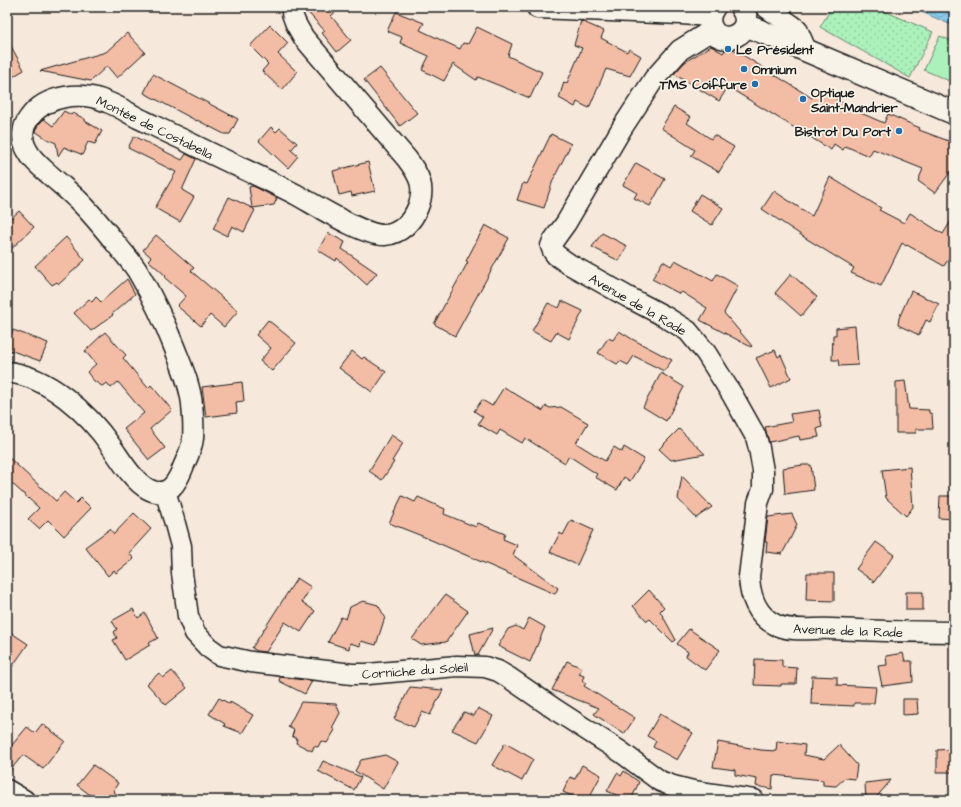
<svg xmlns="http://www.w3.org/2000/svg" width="961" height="807" font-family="'Architects Daughter',sans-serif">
<defs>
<pattern id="garden-dots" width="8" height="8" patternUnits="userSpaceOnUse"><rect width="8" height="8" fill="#acf1bb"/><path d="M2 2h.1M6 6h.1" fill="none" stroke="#93cea0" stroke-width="1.8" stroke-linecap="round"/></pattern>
<pattern id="water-waves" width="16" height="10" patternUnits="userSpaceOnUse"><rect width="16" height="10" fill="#89c9e9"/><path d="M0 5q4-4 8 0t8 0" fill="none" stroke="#76acc7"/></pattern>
</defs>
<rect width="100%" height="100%" fill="#f6e8db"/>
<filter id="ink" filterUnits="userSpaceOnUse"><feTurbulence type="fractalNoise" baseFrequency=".025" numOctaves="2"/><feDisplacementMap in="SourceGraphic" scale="8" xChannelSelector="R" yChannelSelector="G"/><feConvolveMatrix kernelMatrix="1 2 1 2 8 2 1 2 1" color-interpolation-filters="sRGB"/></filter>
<g filter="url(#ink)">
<path fill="url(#garden-dots)" stroke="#64866c" d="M 832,7 L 875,7 L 933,32 L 910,78 L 820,27 Z"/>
<path fill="#acf1bb" stroke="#64866c" d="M 940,36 L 954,42 L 954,83 L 924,70 Z"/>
<path fill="url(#water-waves)" stroke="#5d8497" d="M 910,7 L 954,7 L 954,26 Z"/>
<path fill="#f3bda5" stroke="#1c1c1c" d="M 303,7 L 341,7 L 331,16 L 351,40 L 337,52 L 322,33 L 325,31 Z
M 396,12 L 424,23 L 420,30 L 460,49 L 463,43 L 468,44 L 477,27 L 512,44 L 508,56 L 542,72 L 530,98 L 478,77 L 476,80 L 453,64 L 444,81 L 422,70 L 429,56 L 400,43 L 402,37 L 387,31 Z
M 581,21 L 604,31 L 601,38 L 627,52 L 629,49 L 641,56 L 630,76 L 606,69 L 589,108 L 577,102 L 575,107 L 559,98 L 564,82 L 567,83 L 582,48 L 574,45 Z
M 270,25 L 288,43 L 278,54 L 297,72 L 282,90 L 262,71 L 268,64 L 250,46 Z
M 127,33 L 145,52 L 117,78 L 107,66 L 91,81 L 40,71 L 106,52 Z
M 7,39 L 24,70 L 7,80 Z
M 711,46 L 723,53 L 725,50 L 733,49 L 812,98 L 819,88 L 856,111 L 884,123 L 888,114 L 920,128 L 919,130 L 954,143 L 954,167 L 935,193 L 918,181 L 923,169 L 873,149 L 869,156 L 845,146 L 843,150 L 834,144 L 831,150 L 804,133 L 803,133 L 728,87 L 719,101 L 674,74 L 685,62 Z
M 380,68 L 417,113 L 400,126 L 364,80 Z
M 153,74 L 238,119 L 230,134 L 224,134 L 197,120 L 197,121 L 144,93 Z
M 674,107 L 691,117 L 687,123 L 711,139 L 714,135 L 734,147 L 719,172 L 691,156 L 695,150 L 661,128 Z
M 64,111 L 71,115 L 73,113 L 85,119 L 85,121 L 102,131 L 95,144 L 88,142 L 85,148 L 86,149 L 83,155 L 64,147 L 58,156 L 56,143 L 47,139 L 35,131 L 38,125 L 44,119 L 53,126 Z
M 271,127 L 276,132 L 280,128 L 297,143 L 291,150 L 298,156 L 288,168 L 259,141 Z
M 551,134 L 571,144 L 553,180 L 544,208 L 517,200 L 523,183 L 527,184 Z
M 134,136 L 182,160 L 186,154 L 196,159 L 182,190 L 194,197 L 180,222 L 155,208 L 176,172 L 128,148 Z
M 368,162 L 375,191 L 352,196 L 351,192 L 339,195 L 333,171 Z
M 636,163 L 665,179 L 650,206 L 634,198 L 637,193 L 623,185 Z
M 830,177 L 881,208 L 879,210 L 904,223 L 910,213 L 943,234 L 954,216 L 954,250 L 944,266 L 907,245 L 906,246 L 902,243 L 881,286 L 851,273 L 854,268 L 807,239 L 762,209 L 774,191 L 812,216 Z
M 253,186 L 277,198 L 274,205 L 252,208 L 255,210 L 244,232 L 232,226 L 227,236 L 213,229 L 229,197 L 252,208 L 249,187 Z
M 700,194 L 723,208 L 712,225 L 690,211 Z
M 19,211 L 34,227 L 7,253 L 7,222 Z
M 485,225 L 509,238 L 455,336 L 434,324 L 468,262 L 466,261 Z
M 328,233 L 345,242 L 342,249 L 377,273 L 367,285 L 337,258 L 336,261 L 318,250 Z
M 602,233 L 627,246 L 619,261 L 592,247 Z
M 156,235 L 194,268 L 191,271 L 238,311 L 224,327 L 210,315 L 201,326 L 177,306 L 186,296 L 165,278 L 166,276 L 148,260 L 151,257 L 143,250 Z
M 66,237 L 85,260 L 59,284 L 57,282 L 52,285 L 35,266 Z
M 675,260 L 713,281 L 717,274 L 738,286 L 724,313 L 752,346 L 751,347 L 700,320 L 707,308 L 682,292 L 680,294 L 652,279 L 663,261 L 671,266 Z
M 791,274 L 817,297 L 801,316 L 775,293 Z
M 127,279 L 135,294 L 112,314 L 113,315 L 91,331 L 74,313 L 89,299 L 92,302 L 96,297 L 101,302 Z
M 911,291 L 939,304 L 930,322 L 926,320 L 919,335 L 898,325 L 899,318 Z
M 562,301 L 583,311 L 569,339 L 556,332 L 551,341 L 532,331 L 548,303 L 559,308 Z
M 268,320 L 296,343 L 272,371 L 260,361 L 271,348 L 256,335 Z
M 855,326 L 858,365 L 839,366 L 838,360 L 832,360 L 833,335 L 836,335 L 836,328 Z
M 13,330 L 48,343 L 40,361 L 7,349 L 7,344 Z
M 619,331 L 632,339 L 672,360 L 664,371 L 634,356 L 628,365 L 620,361 L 617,364 L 598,353 L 608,338 L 613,340 Z
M 105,332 L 126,355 L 123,358 L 148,388 L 151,385 L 172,410 L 150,429 L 165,448 L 149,460 L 124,429 L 144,413 L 118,382 L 111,388 L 107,383 L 102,386 L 94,381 L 87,372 L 96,364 L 85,351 Z
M 775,350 L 778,357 L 781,355 L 791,378 L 771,388 L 756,358 Z
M 352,351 L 362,359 L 364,357 L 386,372 L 372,392 L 339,368 Z
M 661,373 L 684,387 L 666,421 L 643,407 Z
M 905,381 L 909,409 L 929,410 L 929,413 L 932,414 L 933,429 L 916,429 L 916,433 L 896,433 L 896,382 Z
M 242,382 L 244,401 L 236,402 L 237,413 L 206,417 L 202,387 Z
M 504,387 L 543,411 L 546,406 L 550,408 L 561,407 L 588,423 L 576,443 L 605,461 L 614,447 L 622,452 L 624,447 L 644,459 L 630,481 L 624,477 L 617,490 L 595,477 L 597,474 L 569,456 L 565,463 L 525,438 L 522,443 L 500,430 L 497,435 L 478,424 L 483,417 L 474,411 L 482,400 L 492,406 Z
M 819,410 L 822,427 L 817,429 L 819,437 L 800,440 L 799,436 L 769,442 L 765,427 L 792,422 L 790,414 Z
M 679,429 L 705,454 L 671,460 L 659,449 Z
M 391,435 L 403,443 L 392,461 L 394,462 L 382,480 L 369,471 Z
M 7,456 L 56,501 L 64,492 L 76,503 L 81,498 L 91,508 L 64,536 L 48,520 L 39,529 L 28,519 L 39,508 L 7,479 Z
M 803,465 L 811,465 L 814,490 L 785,494 L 783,468 Z
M 910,467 L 913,507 L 906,516 L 886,498 L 882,470 Z
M 682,476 L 712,507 L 696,518 L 678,499 Z
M 402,496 L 415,502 L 418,497 L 445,509 L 444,514 L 476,527 L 478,523 L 505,534 L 503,539 L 517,545 L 513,555 L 558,588 L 555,594 L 422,536 L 389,523 Z
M 940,496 L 954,496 L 954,519 L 939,518 Z
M 134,513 L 151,529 L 129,553 L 134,559 L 116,573 L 114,570 L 108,576 L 85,547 L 110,529 L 114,534 Z
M 792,514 L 797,525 L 789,541 L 782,554 L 766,552 L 767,542 L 765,542 L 768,517 Z
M 571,520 L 593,530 L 577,565 L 550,552 L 560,533 L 563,535 Z
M 876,542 L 894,555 L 874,582 L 856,569 Z
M 807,573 L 834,573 L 834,601 L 806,600 Z
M 297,578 L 311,587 L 302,602 L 315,611 L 301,632 L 285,622 L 266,652 L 257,651 L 252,648 Z
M 649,590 L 664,607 L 660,611 L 676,640 L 673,642 L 650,619 L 647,621 L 633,606 Z
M 906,592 L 923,592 L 923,610 L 906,610 Z
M 445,595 L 468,611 L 446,642 L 421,645 L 412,639 Z
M 363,601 L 378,605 L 385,617 L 376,645 L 361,641 L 360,646 L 350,643 L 349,649 L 328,642 L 341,617 L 346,619 L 350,607 Z
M 133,609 L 138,618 L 145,613 L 158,638 L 149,643 L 150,645 L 125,660 L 113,640 L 117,638 L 114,632 L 117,629 L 112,621 Z
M 529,618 L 545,627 L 530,662 L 498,646 L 508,629 L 516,626 L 523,630 Z
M 493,628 L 478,655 L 475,655 L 470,634 Z
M 689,629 L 720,650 L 705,670 L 686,656 L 688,652 L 677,644 Z
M 7,630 L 28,644 L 7,674 Z
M 903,653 L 905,661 L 912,661 L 913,682 L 882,686 L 878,666 L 887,665 L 886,656 Z
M 755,659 L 782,660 L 782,667 L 797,668 L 796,684 L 781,684 L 781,686 L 754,685 Z
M 567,661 L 582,668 L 579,674 L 584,676 L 582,681 L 586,683 L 584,686 L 635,718 L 624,734 L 594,714 L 599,708 L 552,690 Z
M 172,671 L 187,688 L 166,705 L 147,684 L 159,673 L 163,678 Z
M 812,676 L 837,677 L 837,685 L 876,687 L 874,703 L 854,703 L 854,706 L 811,704 Z
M 280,677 L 312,681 L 305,694 L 279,681 Z
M 410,687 L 443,690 L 430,715 L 422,712 L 414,727 L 394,719 Z
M 219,698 L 230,704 L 230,702 L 253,715 L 242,733 L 224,726 L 225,724 L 209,714 Z
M 903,699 L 917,699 L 918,714 L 903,715 Z
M 301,702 L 336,704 L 340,713 L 332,728 L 335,730 L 327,743 L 321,741 L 318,747 L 314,746 L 312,751 L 296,743 L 297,739 L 292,736 L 294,730 L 288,727 Z
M 478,708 L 493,716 L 478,742 L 452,730 L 464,712 L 474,716 Z
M 660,714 L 693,733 L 677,760 L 653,747 L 656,741 L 647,736 Z
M 42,724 L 65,741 L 43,769 L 23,755 L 7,774 L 7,751 L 27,727 L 35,733 Z
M 777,741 L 805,745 L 804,755 L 824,759 L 839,745 L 857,765 L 855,779 L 845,778 L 836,786 L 823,785 L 823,780 L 773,775 L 772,789 L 756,786 L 757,779 L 735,775 L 735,770 L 713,767 L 718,742 L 761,750 L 776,751 Z
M 505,743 L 533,759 L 522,781 L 492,765 Z
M 954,749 L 954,772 L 937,772 L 937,750 Z
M 385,755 L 398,762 L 383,789 L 355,771 L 361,760 Z
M 323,761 L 361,777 L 354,790 L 318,771 Z
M 93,765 L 118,783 L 113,791 L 124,800 L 97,800 L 77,785 Z
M 582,765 L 601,775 L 588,800 L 581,800 L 563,792 L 570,777 L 575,779 Z
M 624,771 L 639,782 L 631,800 L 628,800 L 607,791 L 617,773 L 621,776 Z
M 891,780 L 874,800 L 866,800 L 865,783 Z"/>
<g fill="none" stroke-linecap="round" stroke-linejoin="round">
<g stroke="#1c1c1c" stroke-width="23">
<path id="street" d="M 766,7 L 797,29 L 806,50
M 704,35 L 680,50 L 654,79 L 622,128 L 566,223 L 553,241 L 551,246 L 553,251 L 556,255 L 569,264 L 628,297 L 664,316 L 688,331 L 706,353 L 733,396 L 756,437 L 759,448 L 763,471 L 763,489 L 758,503 L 749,577 C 750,596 757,616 776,625 C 790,632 815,628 831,629 C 872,631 913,632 954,632
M 7,372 C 48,376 88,413 111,446 C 121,460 133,481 148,489 C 169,500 178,481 184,465 C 188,456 192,448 193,438 C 194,427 193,415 192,404 C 190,385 182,367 175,349 C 165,323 152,296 138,272 C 132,262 124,254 117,245 C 105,230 93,215 80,202 C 70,192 60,184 50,175 C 41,167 32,160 27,150 C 21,140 22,127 29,118 C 46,94 83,91 107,102 C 118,106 127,112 138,118 C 153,125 168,133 184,140 C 221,159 260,176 297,195 C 317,206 364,236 385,235 C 401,234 413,220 418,207 C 426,187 419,175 407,159 L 304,38 C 298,28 292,19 291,7
M 165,491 L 174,520 L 181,546 L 182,573 L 188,616 L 195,633 L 208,647 L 219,655 L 251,662 L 352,674 L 368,674 L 457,666 L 485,667 L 498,671 L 508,677 L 556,710 L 621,752 L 660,781 L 673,786 L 693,791 L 754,800
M 7,790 L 24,800"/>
</g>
<g stroke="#1c1c1c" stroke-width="25">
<path id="secondary" d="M 538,7 L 681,13 L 710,15
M 714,7 C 710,12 708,18 710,25 C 718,51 760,33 741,7
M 746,25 L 954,113"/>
</g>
<use href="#street" stroke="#f7f3e8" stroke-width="20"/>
<use href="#secondary" stroke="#f7f3e8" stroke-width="22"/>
</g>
</g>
<g fill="#1f6fb2" stroke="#f7f3e8" stroke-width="1.5">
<circle cx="728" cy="49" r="4"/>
<circle cx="744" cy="69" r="4"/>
<circle cx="755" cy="84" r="4"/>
<circle cx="803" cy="99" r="4"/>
<circle cx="899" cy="131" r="4"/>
</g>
<g text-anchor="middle" stroke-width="3.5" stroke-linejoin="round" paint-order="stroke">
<g font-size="13" font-weight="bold" fill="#1c1c1c" stroke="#f7f3e8" text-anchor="start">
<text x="736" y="54">Le Président</text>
<text x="752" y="74">Omnium</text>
<text x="747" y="89" text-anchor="end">TMS Coiffure</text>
<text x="811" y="97">Optique<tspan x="811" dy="15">Saint-Mandrier</tspan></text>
<text x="891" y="136" text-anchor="end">Bistrot Du Port</text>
</g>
<g font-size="13" fill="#1c1c1c" stroke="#f7f3e8">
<text transform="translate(155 127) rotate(26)" y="5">Montée de Costabella</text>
<text transform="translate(638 304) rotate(30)" y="5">Avenue de la Rade</text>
<text transform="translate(848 630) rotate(2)" y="5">Avenue de la Rade</text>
<text transform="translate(415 670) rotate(-4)" y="5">Corniche du Soleil</text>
</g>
</g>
<rect width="961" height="807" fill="none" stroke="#f7f3e8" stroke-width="24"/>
<rect x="12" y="12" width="937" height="783" fill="none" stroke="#1c1c1c" stroke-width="1.5" filter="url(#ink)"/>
</svg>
